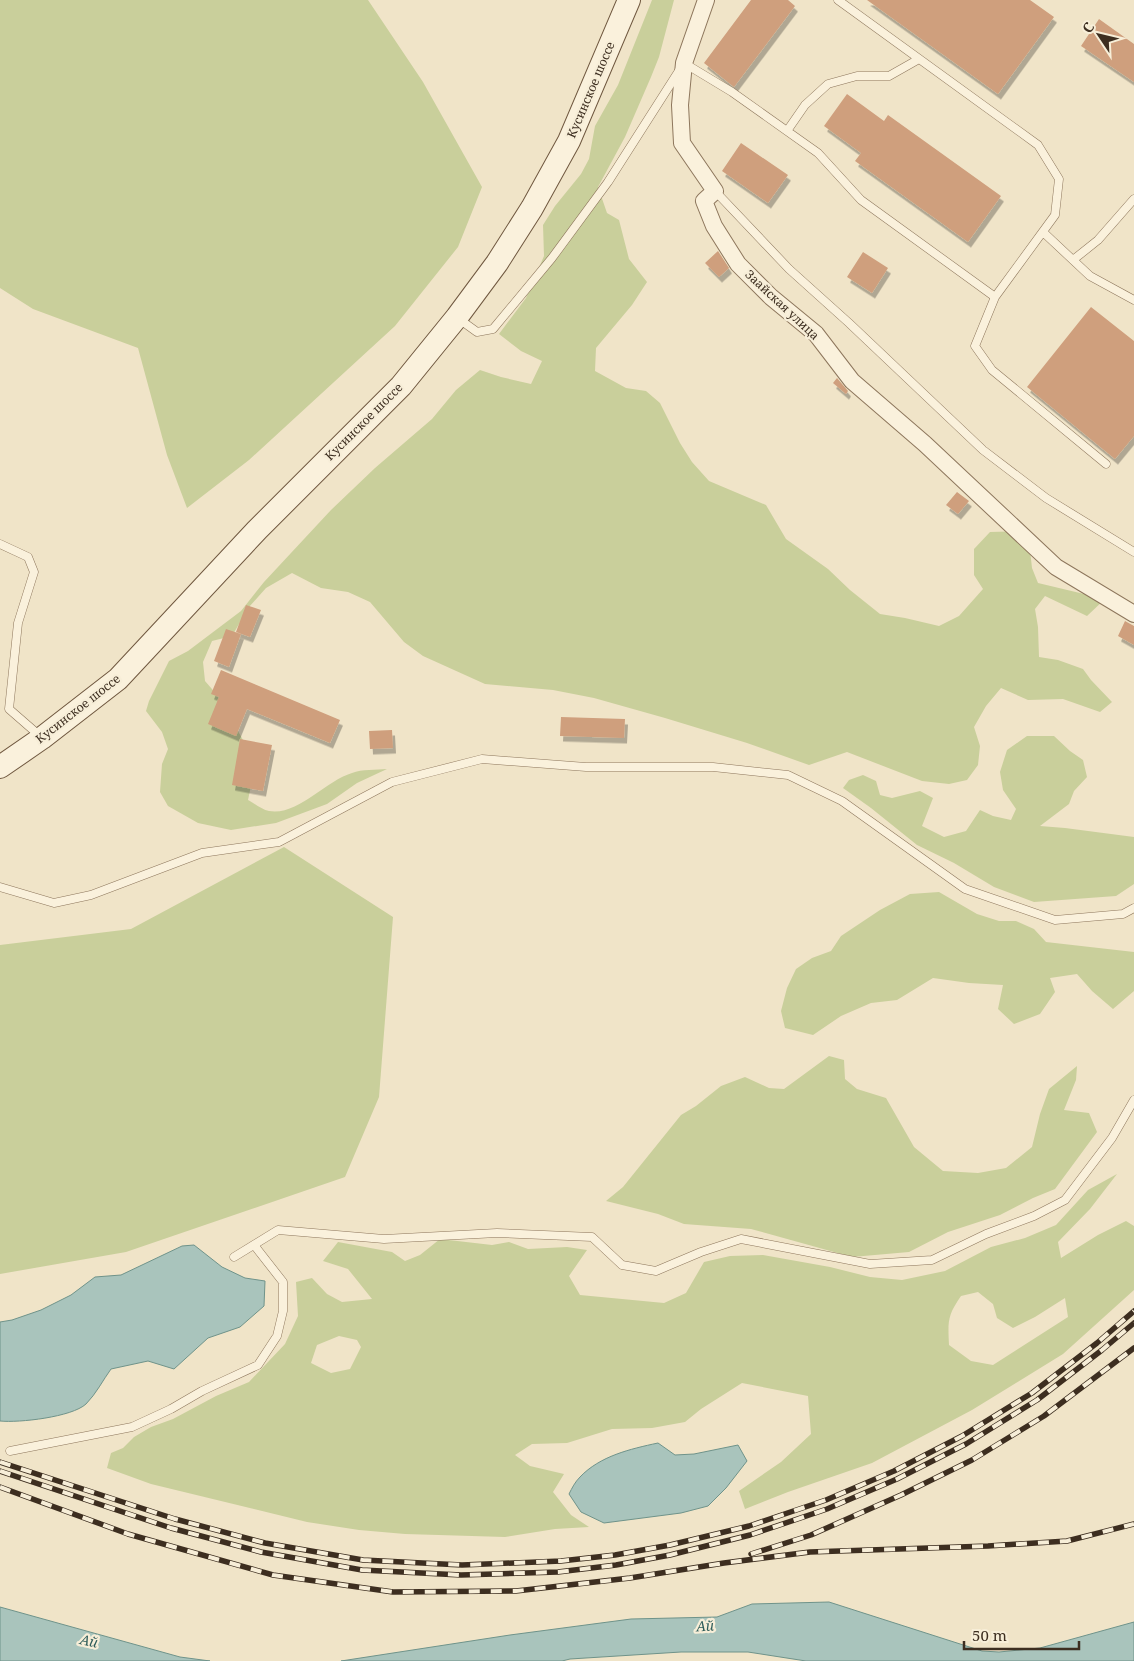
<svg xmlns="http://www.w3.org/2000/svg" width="1134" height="1661" font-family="'Noto Serif',serif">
<defs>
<filter id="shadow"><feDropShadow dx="3" dy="5.5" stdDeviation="0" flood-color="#0004"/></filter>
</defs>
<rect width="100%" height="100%" fill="#f0e4c8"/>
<path fill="#c9cf9b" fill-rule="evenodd" d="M 0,0 L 368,0 L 423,82 L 482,187 L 458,247 L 395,326 L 249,460 L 187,508 L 167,455 L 138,348 L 33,309 L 0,288 Z
M 652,0 L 674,0 L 659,57 L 651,77 L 625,137 L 598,187 L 607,213 L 619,220 L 629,259 L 647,282 L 632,305 L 596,348 L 595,371 L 626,388 L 646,391 L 660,403 L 680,443 L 692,462 L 709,481 L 766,505 L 786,539 L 828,569 L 850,590 L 880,614 L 905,618 L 939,626 L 959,616 L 983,589 L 974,575 L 974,549 L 990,532 L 1022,531 L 1030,550 L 1032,568 L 1038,583 L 1105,599 L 1087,616 L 1045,596 L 1035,609 L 1038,627 L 1039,657 L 1058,660 L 1083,669 L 1091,680 L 1112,702 L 1100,712 L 1063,699 L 1028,700 L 1001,688 L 986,706 L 974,727 L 980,746 L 978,765 L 967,780 L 949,784 L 922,781 L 847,752 L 809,765 L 747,743 L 665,718 L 594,698 L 553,690 L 485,684 L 423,656 L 404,642 L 370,602 L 348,592 L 321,588 L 292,573 L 266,588 L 249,607 L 232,636 L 212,641 L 203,662 L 205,681 L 218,696 L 243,740 L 252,781 L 248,800 C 254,803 262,810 269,811 C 298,816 325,781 352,773 C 362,769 376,770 387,769 L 357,783 L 327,804 L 276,823 L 231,830 L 198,823 L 168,806 L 160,792 L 162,764 L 168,749 L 162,732 L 146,711 L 149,701 L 169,661 L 188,651 L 241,611 L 264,582 L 331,510 L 375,468 L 432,419 L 456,390 L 480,370 L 501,377 L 531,384 L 542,361 L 521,351 L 499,334 L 526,298 L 544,256 L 543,225 L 555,206 L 581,174 L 589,159 L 595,126 L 618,85 Z
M 1027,736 L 1054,736 L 1070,751 L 1083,760 L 1087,777 L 1074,791 L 1069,804 L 1040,826 L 1065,828 L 1134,837 L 1134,884 L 1116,896 L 1034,902 L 994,887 L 954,863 L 917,845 L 871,808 L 843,788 L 849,780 L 863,775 L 876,781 L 880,795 L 892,798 L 920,791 L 933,798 L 922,826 L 944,837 L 966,831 L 980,810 L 993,816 L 1011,820 L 1016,809 L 1003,790 L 1000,772 L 1007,750 Z
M 284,847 L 393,917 L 379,1097 L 345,1177 L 126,1252 L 0,1274 L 0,945 L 131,929 Z
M 939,892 L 977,914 L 999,921 L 1016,921 L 1034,929 L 1046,942 L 1134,952 L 1134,991 L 1113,1009 L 1092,991 L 1077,974 L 1050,978 L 1055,992 L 1040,1014 L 1014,1024 L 998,1009 L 1003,985 L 969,983 L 933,978 L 897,1000 L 871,1003 L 841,1016 L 813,1035 L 785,1028 L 781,1011 L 787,988 L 796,969 L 812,958 L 831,951 L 841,936 L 880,910 L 910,894 Z
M 829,1056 L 844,1060 L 845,1079 L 857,1089 L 886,1098 L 914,1147 L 943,1171 L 978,1173 L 1006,1168 L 1032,1147 L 1040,1114 L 1049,1089 L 1077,1066 L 1076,1080 L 1064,1110 L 1089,1113 L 1097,1132 L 1055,1189 L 1033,1198 L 1000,1215 L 948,1232 L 909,1252 L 852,1257 L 751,1229 L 684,1224 L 658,1214 L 606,1201 L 623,1187 L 681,1115 L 696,1106 L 721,1086 L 745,1077 L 769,1088 L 784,1089 Z
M 1117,1174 L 1090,1209 L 1058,1242 L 1061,1258 L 1098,1235 L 1126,1221 L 1134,1226 L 1134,1290 L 1063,1354 L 972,1410 L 872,1463 L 788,1492 L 745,1509 L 739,1491 L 781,1462 L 811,1434 L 808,1396 L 742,1383 L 701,1409 L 685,1422 L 652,1428 L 612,1429 L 567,1443 L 532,1444 L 515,1455 L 530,1466 L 564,1474 L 553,1492 L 571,1515 L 589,1527 L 555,1529 L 505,1537 L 405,1534 L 359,1530 L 307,1522 L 151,1484 L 107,1468 L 111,1453 L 123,1448 L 134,1437 L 151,1427 L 173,1419 L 216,1396 L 249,1382 L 285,1344 L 298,1316 L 296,1282 L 312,1278 L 327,1294 L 342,1302 L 372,1299 L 348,1269 L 323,1261 L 338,1242 L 392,1252 L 405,1261 L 420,1255 L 440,1239 L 492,1245 L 509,1242 L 528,1249 L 567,1247 L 587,1250 L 569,1276 L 580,1295 L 664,1303 L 686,1293 L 704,1262 L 730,1256 L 763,1255 L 830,1267 L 870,1277 L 902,1280 L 945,1271 L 991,1247 L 1025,1238 L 1056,1225 L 1088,1190 ZM 978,1292 L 993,1304 L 997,1318 L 1013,1328 L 1035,1317 L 1065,1298 L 1068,1317 L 993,1365 L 971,1361 L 949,1345 C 948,1322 947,1316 961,1296 ZM 339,1336 L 357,1340 L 361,1347 L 350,1369 L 331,1373 L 311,1363 L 317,1345 Z"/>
<path fill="#a9c4bc" stroke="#6f938a" d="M 194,1245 L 222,1267 L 245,1278 L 265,1281 L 264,1306 L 240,1327 L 208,1338 L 174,1369 L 148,1361 L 111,1369 C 103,1380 96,1394 86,1404 C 72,1417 19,1423 0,1421 L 0,1322 L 12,1320 L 41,1310 L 71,1295 L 95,1277 L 121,1275 L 182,1246 Z
M 658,1443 L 675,1455 L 694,1454 L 738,1445 L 747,1461 L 726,1488 L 708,1506 L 681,1513 L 604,1523 L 581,1512 L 569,1494 C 572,1488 575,1482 580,1477 C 600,1456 630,1449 658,1443 Z
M 829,1602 L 982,1651 L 999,1652 L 1040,1648 L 1134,1622 L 1134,1661 L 806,1661 L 748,1652 L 681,1652 L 570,1659 L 562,1661 L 341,1661 L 510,1635 L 631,1619 L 717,1617 L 752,1604 Z
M 0,1607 L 180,1657 L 210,1661 L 0,1661 Z"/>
<path fill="#cf9f7d" filter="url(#shadow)" d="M 751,0 L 788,0 L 795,6 L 734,87 L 704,63 Z
M 867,0 L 1030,0 L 1054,17 L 998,94 Z
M 1099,19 L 1134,44 L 1134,82 L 1081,46 Z
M 847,94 L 884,121 L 888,115 L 1001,196 L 968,242 L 855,161 L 861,153 L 824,126 Z
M 741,143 L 788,175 L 768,203 L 722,171 Z
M 718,251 L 729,268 L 719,277 L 705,263 Z
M 863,252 L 888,268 L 872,293 L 847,277 Z
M 1091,307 L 1134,341 L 1134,436 L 1115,459 L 1027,387 Z
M 837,378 L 848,391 L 846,394 L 833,383 Z
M 957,492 L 969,501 L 958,514 L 946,505 Z
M 246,605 L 261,610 L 250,637 L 236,632 Z
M 1125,621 L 1134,626 L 1134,645 L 1118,636 Z
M 226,629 L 241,634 L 229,667 L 214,661 Z
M 221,670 L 340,720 L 330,743 L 247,709 L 236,736 L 208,724 L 219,697 L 211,694 Z
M 561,717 L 625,719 L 624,738 L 560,736 Z
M 392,730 L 393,748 L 370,749 L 369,731 Z
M 240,739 L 272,745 L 263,791 L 232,785 Z"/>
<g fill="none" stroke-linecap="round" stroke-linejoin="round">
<g stroke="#8d765c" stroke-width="9">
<path id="service" d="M 838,0 L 1038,145 L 1059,179 L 1055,215 L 995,297
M 787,131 L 805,105 L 828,84 L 857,76 L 889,76 L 919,59
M 715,191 L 789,269 L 849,323 L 983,450 L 1046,498 L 1134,552
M 1043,232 L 1090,276 L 1134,300
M 1073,260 L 1098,240 L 1134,199
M 459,319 L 477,332 L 493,329 L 552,258 L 608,182 L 684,63 L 732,92 L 818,153 L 861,200 L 995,297 L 975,346 L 992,370 L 1106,464
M 0,544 L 28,557 L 34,572 L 18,623 L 9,709 L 40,736
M 0,887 L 54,903 L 91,895 L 202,853 L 279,842 L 392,782 L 482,759 L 586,767 L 713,767 L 788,775 L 842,801 L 965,889 L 1055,920 L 1123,914 L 1134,908
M 234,1257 L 278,1230 L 384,1239 L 497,1233 L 592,1237 L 622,1265 L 656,1271 L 701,1252 L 741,1239 L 870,1264 L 932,1260 L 986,1234 L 1034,1216 L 1065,1200 L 1112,1138 L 1134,1100
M 10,1451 L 132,1427 L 171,1409 L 202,1391 L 258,1365 L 277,1336 L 283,1311 L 283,1282 L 254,1245"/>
</g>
<g stroke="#8d765c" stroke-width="18">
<path id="minor" d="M 706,0 L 684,63 L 680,105 L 682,143 L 715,191 L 704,201 L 714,226 L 738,264 L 771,297 L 816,334 L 852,381 L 925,444 L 1056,567 L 1134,614"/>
</g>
<g stroke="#6f573f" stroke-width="24">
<path id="secondary" d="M 0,767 L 42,738 L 118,679 L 257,530 L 401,386 L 457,317 L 497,263 L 532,208 L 569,141 L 629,0"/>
</g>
<use href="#service" stroke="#faf1dc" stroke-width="8"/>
<use href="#minor" stroke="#faf1dc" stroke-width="16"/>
<use href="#secondary" stroke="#faf1dc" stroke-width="22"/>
<g stroke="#3d2e20" stroke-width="5.5">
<path id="rail" d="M 0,1462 L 175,1519 L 265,1543 L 363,1560 L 462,1565 L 561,1561 L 615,1555 L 670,1545 L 749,1526 L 826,1500 L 894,1471 L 962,1436 L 1032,1393 L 1097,1343 L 1134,1311
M 0,1471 L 171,1528 L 261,1552 L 362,1570 L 461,1575 L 558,1572 L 616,1565 L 670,1555 L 750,1535 L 827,1509 L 897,1479 L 966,1444 L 1037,1400 L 1102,1350 L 1134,1323
M 0,1487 L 128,1534 L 273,1575 L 393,1592 L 516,1591 L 630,1578 L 724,1563 L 810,1552 L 988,1546 L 1067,1541 L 1134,1524
M 751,1554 L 811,1535 L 901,1495 L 972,1460 L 1044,1416 L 1134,1348"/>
</g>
<use href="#rail" stroke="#f7eed8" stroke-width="4" stroke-dasharray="11" stroke-linecap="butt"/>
</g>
<g text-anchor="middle" stroke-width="4.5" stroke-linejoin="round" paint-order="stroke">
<g font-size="12" fill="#3d2e20" stroke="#f7eed8">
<text transform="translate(591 90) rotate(-67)" y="4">Кусинское шоссе</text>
<text transform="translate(782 305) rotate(43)" y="4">Заайская улица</text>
<text transform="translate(364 422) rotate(-45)" y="4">Кусинское шоссе</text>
<text transform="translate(78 709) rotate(-38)" y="4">Кусинское шоссе</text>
</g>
<g font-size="14" font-style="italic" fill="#2f5d5a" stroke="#f7eed8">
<text transform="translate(705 1626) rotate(-4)" y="5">Ай</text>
<text transform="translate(89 1641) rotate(12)" y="5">Ай</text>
</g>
</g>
<g transform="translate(1099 35) rotate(305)" stroke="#f7eed8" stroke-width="4" paint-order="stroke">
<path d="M0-4L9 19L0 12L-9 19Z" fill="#3d2e20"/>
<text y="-8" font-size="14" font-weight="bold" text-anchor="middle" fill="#3d2e20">С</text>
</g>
<path d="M964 1641v8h115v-8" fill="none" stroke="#3d2e20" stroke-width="2.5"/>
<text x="972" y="1641" font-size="15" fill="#3d2e20" stroke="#f7eed8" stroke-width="4" paint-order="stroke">50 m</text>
</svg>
